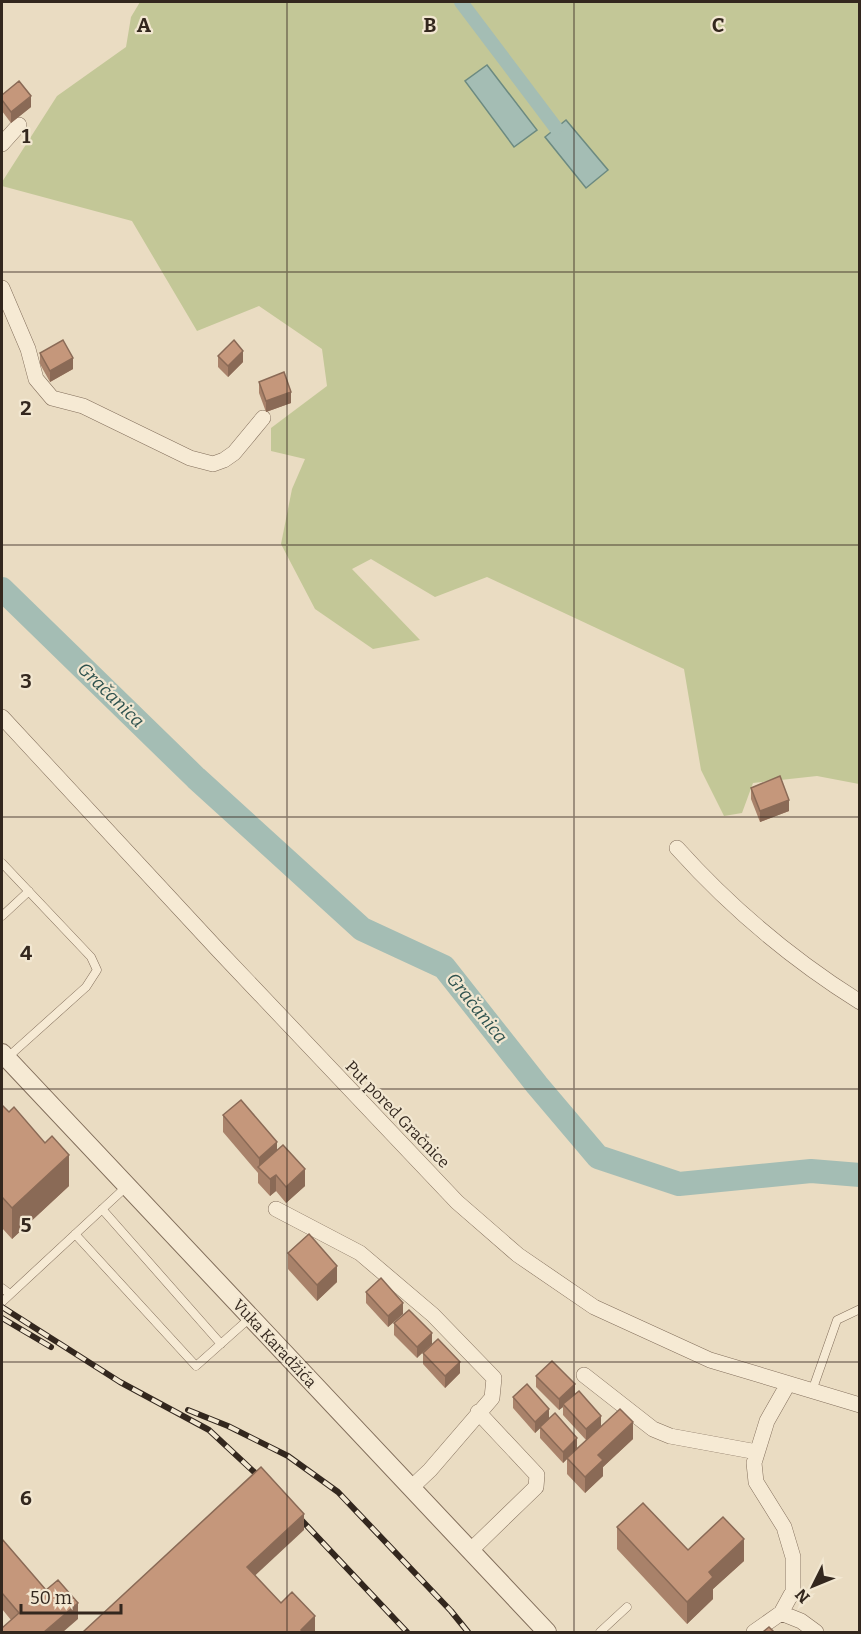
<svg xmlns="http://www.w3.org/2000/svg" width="861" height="1634" font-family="Bitter,serif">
<rect width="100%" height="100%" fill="#eadcc2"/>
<path fill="#c3c797" d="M 140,2 L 859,2 L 859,784 L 817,776 L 753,783 L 742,813 L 724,816 L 701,770 L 684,669 L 487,577 L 435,597 L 371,559 L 352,569 L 420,640 L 373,649 L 315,609 L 281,544 L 292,489 L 305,459 L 271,451 L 271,428 L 327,386 L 322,349 L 259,306 L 197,331 L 132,221 L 2,186 L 2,182 L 57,96 L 126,47 L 131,17 Z"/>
<path fill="#a4bdb4" stroke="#6c8a81" stroke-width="1.5" d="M 487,65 L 537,130 L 514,147 L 465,81 Z
M 566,120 L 608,170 L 586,188 L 545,137 Z"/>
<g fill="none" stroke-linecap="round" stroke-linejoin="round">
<path stroke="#a4bdb4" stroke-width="14" d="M 461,2 L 556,128"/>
<path stroke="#a4bdb4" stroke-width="24" d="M 2,589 L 196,778 L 362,929 L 444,967 L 537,1085 L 598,1157 L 679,1184 L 811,1171 L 860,1175"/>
<g stroke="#826e5b" stroke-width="9">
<path id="service" d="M 2,863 L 91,957 L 97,970 L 86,987 L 8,1057
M 2,916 L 29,891
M 102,1209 L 221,1344
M 75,1234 L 196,1366 L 251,1317
M 2,1288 L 10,1294
M 2,1302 L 126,1187
M 812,1391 L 837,1320 L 860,1309
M 600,1632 L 627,1607"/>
</g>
<g stroke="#826e5b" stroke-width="16">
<path id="minor" d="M 2,144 L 19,125
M 2,288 L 28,349 L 36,379 L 52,398 L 83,406 L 190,458 L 213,464 L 224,460 L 234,453 L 263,418
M 2,717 L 219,951 L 457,1202 L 518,1255 L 594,1307 L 710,1360 L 860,1405
M 677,848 C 730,907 793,960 860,1002
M 276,1209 L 360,1253 L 433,1315 L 494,1378 L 492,1398 L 430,1470 L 411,1488
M 584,1375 L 653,1429 L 670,1436 L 757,1452
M 470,1551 L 536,1487 L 537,1475 L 478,1412
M 781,1613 L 793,1591 L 793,1557 L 784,1527 L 756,1482 L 754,1463 L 767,1421 L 788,1384
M 754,1632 L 781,1613 L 801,1621 L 816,1632"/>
</g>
<g stroke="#826e5b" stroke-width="20">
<path id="tertiary" d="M 2,1053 L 547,1632"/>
</g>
<use href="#service" stroke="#f6ead4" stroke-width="8"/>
<use href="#minor" stroke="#f6ead4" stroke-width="15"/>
<use href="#tertiary" stroke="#f6ead4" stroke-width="18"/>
<g stroke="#33271e" stroke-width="6">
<path id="rail" d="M 2,1307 L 120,1382 L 209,1430 L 267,1484
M 2,1318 L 51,1347
M 188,1410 L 228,1426 L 288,1456 L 338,1492 L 451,1611 L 468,1632
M 292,1510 L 407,1632"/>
</g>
<use href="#rail" stroke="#f2e7d1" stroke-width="4" stroke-dasharray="11" stroke-linecap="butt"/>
</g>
<path fill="#a9826a" d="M 2,95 L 31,107 L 11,123 L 2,111 Z
M 40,353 L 73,369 L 50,382 L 40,364 Z
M 218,356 L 243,362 L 228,377 L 218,367 Z
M 259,382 L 291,403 L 266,412 L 259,393 Z
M 751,788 L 789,811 L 760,822 L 751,799 Z
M 2,1105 L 9,1112 L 45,1143 L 69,1186 L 12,1239 L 2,1228 Z
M 223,1115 L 277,1150 L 305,1186 L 286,1203 L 276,1191 L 270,1196 L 258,1183 L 258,1173 L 223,1132 Z
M 288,1253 L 337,1282 L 317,1301 L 288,1269 Z
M 366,1292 L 403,1314 L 388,1327 L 366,1303 Z
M 394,1323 L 432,1333 L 417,1358 L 394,1335 Z
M 423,1353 L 460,1373 L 445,1388 L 423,1364 Z
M 536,1376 L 575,1394 L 601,1426 L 633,1439 L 603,1467 L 603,1476 L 585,1493 L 567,1474 L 567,1459 L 563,1463 L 540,1438 L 540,1428 L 535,1433 L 513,1408 L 513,1397 L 549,1419 L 577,1448 L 586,1440 L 563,1415 L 563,1407 L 559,1410 L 536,1387 Z
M 617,1527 L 688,1550 L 744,1561 L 713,1589 L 713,1599 L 687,1624 L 617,1549 Z
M 2,1539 L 46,1590 L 78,1619 L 11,1620 L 2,1609 Z"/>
<path fill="#8a6a56" d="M 31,96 L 31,107 L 11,123 L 11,112 Z
M 243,351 L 243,362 L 228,377 L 228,366 Z
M 73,358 L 73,369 L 50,382 L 50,371 Z
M 291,392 L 291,403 L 266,412 L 266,401 Z
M 789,800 L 789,811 L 760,822 L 760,811 Z
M 277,1142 L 277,1159 L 259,1168 L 259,1158 Z
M 69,1155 L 69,1186 L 12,1239 L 12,1208 Z
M 305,1169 L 305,1186 L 286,1203 L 286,1187 Z
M 276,1175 L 276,1191 L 270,1196 L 270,1179 Z
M 337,1266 L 337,1282 L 317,1301 L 317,1285 Z
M 403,1303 L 403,1314 L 388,1327 L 388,1316 Z
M 432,1333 L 432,1344 L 417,1358 L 417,1347 Z
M 460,1362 L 460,1373 L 445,1388 L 445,1376 Z
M 575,1384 L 575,1395 L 563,1404 L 563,1407 L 559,1410 L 559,1399 Z
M 549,1409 L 549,1420 L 535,1433 L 535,1422 Z
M 601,1416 L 601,1427 L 586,1440 L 586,1429 Z
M 633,1422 L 633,1439 L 603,1467 L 603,1476 L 585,1493 L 585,1477 L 598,1455 Z
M 577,1438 L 577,1449 L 563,1463 L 563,1452 Z
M 304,1514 L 304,1530 L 247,1583 L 247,1567 Z
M 744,1539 L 744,1561 L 713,1589 L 713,1599 L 687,1624 L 687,1602 L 709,1572 Z
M 78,1603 L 78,1619 L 63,1632 L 44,1632 Z
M 315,1616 L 315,1632 L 301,1632 L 301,1630 Z"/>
<path fill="#c5977b" stroke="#8a6a56" stroke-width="1.5" d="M 19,81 L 31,96 L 11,112 L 2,100 L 2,95 Z
M 63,340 L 73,358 L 50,371 L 40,353 Z
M 234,340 L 243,351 L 228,366 L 218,356 Z
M 284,372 L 291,392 L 266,401 L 259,382 Z
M 780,776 L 789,800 L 760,811 L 751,788 Z
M 241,1100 L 277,1142 L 259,1158 L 223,1115 Z
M 2,1105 L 9,1112 L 14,1107 L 45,1143 L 52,1136 L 69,1155 L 12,1208 L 2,1197 Z
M 283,1145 L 305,1169 L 286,1187 L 276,1175 L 270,1179 L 258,1167 Z
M 309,1234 L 337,1266 L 317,1285 L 288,1253 Z
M 381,1278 L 403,1303 L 388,1316 L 366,1292 Z
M 409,1310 L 432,1333 L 417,1347 L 394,1323 Z
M 438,1339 L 460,1362 L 445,1376 L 423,1353 Z
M 552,1361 L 575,1384 L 559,1399 L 536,1376 Z
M 527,1384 L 549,1409 L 535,1422 L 513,1397 Z
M 579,1391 L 601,1416 L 586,1429 L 563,1404 Z
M 620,1409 L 633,1422 L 598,1455 L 603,1460 L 585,1477 L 567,1458 Z
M 555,1413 L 577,1438 L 563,1452 L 540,1427 Z
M 261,1467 L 304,1514 L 247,1567 L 281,1603 L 292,1592 L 315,1616 L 301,1630 L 303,1632 L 83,1632 Z
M 643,1503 L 688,1550 L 723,1517 L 744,1539 L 709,1572 L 713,1577 L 687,1602 L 617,1527 Z
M 2,1539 L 46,1590 L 58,1580 L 78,1603 L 44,1632 L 2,1632 L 2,1628 L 19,1613 L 2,1593 Z
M 769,1627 L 774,1632 L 763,1632 Z"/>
<path fill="none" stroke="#33271e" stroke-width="1.5" stroke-opacity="0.55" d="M 287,2 L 287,1632M 574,2 L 574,1632M 2,272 L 860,272M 2,545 L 860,545M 2,817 L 860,817M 2,1089 L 860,1089M 2,1362 L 860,1362"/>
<g text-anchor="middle" stroke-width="4.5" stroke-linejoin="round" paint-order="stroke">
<g font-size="16" fill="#33271e" stroke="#f2e7d1">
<text transform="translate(398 1114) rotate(46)" y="6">Put pored Gračnice</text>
<text transform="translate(275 1343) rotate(47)" y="6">Vuka Karadžića</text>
</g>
<g font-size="18" font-style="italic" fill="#2e524e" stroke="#f2e7d1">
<text transform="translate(111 695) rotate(44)" y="6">Gračanica</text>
<text transform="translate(477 1008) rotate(51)" y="6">Gračanica</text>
</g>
</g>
<g font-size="20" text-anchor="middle" font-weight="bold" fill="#33271e" stroke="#f2e7d1" stroke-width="4.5" stroke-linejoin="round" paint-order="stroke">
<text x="144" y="32">A</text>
<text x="430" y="32">B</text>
<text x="718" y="32">C</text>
<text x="26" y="143">1</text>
<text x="26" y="415">2</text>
<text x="26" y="688">3</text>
<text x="26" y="960">4</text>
<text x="26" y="1232">5</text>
<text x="26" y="1505">6</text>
</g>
<rect width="861" height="1634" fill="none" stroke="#33271e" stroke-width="6"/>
<g transform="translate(813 1586) rotate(227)" stroke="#f2e7d1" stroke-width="4.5" paint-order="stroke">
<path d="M0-4.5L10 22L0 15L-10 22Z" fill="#33271e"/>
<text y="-9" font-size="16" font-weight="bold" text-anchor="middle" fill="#33271e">N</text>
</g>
<path d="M21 1604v9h100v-9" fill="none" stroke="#33271e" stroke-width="3"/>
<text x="30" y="1604" font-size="18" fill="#33271e" stroke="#f2e7d1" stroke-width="4.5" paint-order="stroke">50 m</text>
</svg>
